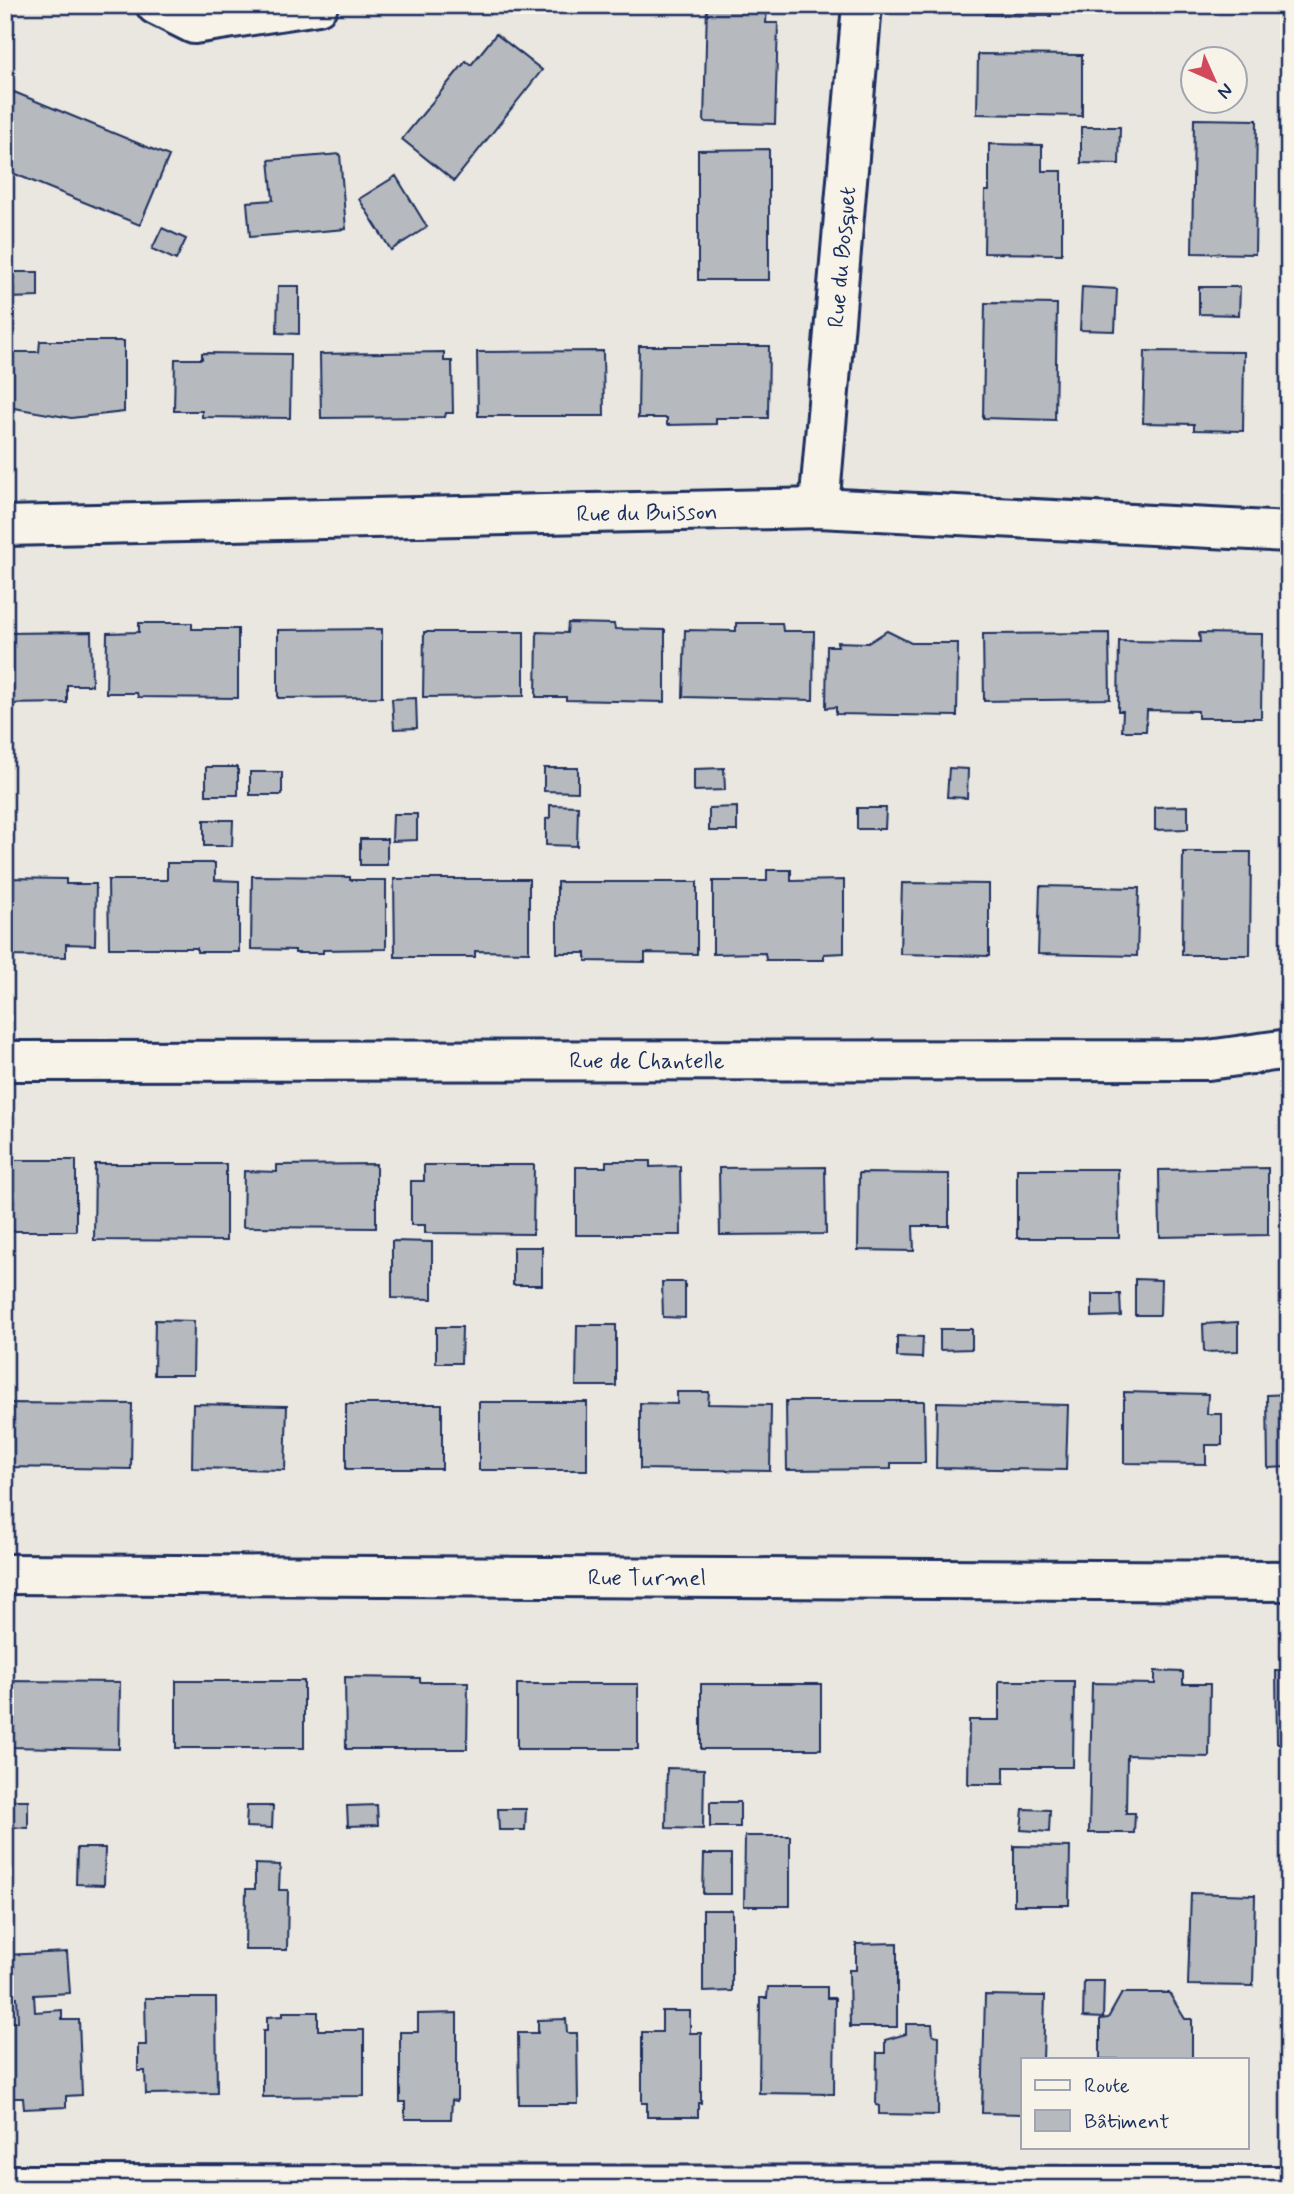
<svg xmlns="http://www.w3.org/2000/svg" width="1294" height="2194" font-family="Mynerve,sans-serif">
<rect width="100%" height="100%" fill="#eae7e0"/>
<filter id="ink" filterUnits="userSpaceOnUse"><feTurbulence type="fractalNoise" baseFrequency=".0143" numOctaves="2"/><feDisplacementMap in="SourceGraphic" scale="14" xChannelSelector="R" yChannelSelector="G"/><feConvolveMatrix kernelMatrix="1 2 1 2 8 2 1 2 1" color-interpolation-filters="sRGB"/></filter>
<g filter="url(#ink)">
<path fill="#b6babf" stroke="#1b2f5e" stroke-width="2" d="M 707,5 L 767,5 L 766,23 L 778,23 L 775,124 L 704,122 Z
M 986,5 L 1051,5 L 1051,16 L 986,15 Z
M 1193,5 L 1266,5 L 1266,12 L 1193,12 Z
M 496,34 L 542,70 L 454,181 L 402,139 L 466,61 L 471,65 Z
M 978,54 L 1082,55 L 1082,116 L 977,114 Z
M 14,92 L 169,156 L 140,225 L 5,170 L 5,114 Z
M 1194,119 L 1257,120 L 1255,254 L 1192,253 Z
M 1081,127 L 1120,127 L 1119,164 L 1081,163 Z
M 989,144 L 1042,145 L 1042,171 L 1062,171 L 1062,254 L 984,253 L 985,191 L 989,191 Z
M 769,149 L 769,280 L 698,280 L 698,150 Z
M 340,154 L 346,229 L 250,237 L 247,202 L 273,200 L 269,160 Z
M 396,176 L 427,227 L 391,250 L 359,199 Z
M 162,228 L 186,239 L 176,260 L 152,249 Z
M 9,272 L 38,272 L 38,297 L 9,298 Z
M 278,286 L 299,286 L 299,334 L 277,333 Z
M 1082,287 L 1117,289 L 1115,331 L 1080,330 Z
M 1199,287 L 1240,287 L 1239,315 L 1199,314 Z
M 985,303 L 1057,304 L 1055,420 L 983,418 Z
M 40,341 L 124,341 L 124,412 L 71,418 L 8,407 L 9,352 L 39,352 Z
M 639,346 L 769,346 L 768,418 L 716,418 L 716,424 L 667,425 L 667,418 L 638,418 Z
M 603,351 L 604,416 L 478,416 L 477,352 Z
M 1145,351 L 1244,352 L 1243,431 L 1194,430 L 1194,424 L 1143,423 Z
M 444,352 L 444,361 L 452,361 L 453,413 L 446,413 L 445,417 L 321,418 L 320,354 Z
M 202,353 L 291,354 L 290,418 L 202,417 L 202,411 L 174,411 L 175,359 L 202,359 Z
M 139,623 L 192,623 L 192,629 L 238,629 L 238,698 L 138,697 L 137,693 L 106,693 L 107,633 L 139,632 Z
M 568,623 L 614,624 L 615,629 L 665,630 L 665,702 L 566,700 L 566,697 L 536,697 L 537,632 L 567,633 Z
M 736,623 L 782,623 L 783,631 L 814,631 L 813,700 L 683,697 L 685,630 L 736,631 Z
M 382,629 L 382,697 L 278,698 L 278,630 Z
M 887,631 L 911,643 L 958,643 L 957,716 L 836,714 L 836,707 L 826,708 L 827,646 L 838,646 L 837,642 L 868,643 Z
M 91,632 L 92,685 L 67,685 L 67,703 L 5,704 L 5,633 Z
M 424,632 L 524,632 L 524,696 L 423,697 Z
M 1109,633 L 1110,699 L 984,701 L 983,634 Z
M 1199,633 L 1262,634 L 1261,718 L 1198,718 L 1198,711 L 1147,710 L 1146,731 L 1122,731 L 1123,711 L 1118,711 L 1119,641 L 1200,642 Z
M 416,698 L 417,728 L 394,729 L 392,699 Z
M 206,767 L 238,767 L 238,795 L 206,795 Z
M 544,768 L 578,768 L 578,792 L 544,791 Z
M 724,768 L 725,790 L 694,791 L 694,769 Z
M 949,768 L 968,769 L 967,798 L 947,797 Z
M 250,772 L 282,772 L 282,795 L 250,795 Z
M 550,805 L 578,806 L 577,846 L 546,845 L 546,819 L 550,818 Z
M 1188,806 L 1188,829 L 1155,830 L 1155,807 Z
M 737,807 L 737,831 L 709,831 L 709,808 Z
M 857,808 L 886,808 L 885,829 L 857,829 Z
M 393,814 L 417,814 L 417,840 L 392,841 Z
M 204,820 L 233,820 L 232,846 L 204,846 Z
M 360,839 L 387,839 L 387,865 L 360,865 Z
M 1183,852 L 1251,852 L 1250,955 L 1182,955 Z
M 167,863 L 215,863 L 215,880 L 239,881 L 239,952 L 197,952 L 197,948 L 109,948 L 108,880 L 167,880 Z
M 767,870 L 791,870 L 791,881 L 844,880 L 844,953 L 824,954 L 824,960 L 766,960 L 765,953 L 713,954 L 713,881 L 767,881 Z
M 252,876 L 350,877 L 350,880 L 386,880 L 386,949 L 323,950 L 323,953 L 295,953 L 295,950 L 251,949 Z
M 5,878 L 66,879 L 66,884 L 96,884 L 95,945 L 66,944 L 66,957 L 5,956 Z
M 394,879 L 529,879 L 529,952 L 475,951 L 475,957 L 395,957 Z
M 557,882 L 697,882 L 697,954 L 645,953 L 645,962 L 586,961 L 586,953 L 557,953 Z
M 902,883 L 989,884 L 989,956 L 900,954 Z
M 1040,886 L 1139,888 L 1137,956 L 1038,954 Z
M 5,1160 L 76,1160 L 76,1231 L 5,1231 Z
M 606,1161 L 650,1161 L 650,1167 L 680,1166 L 681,1235 L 576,1235 L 576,1167 L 606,1167 Z
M 95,1164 L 226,1164 L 226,1241 L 94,1240 Z
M 376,1164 L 376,1228 L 243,1227 L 244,1171 L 277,1172 L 277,1165 Z
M 424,1165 L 534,1165 L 533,1234 L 425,1233 L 425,1225 L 411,1225 L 411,1181 L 424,1181 Z
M 825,1167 L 826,1234 L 720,1235 L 719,1168 Z
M 1268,1168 L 1268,1235 L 1160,1237 L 1159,1170 Z
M 1017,1169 L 1118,1169 L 1119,1238 L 1017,1238 Z
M 859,1173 L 949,1174 L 949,1226 L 913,1226 L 914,1251 L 858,1250 Z
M 392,1241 L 432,1242 L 432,1299 L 392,1298 Z
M 513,1247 L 542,1247 L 542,1285 L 513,1285 Z
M 1135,1279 L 1161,1280 L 1160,1315 L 1135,1315 Z
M 662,1282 L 685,1282 L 685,1318 L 663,1317 Z
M 1092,1294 L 1120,1294 L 1121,1316 L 1092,1317 Z
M 155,1320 L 194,1321 L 193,1375 L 154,1375 Z
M 1238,1322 L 1238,1351 L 1204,1352 L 1203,1324 Z
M 577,1325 L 616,1325 L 616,1386 L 576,1386 Z
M 436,1327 L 462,1327 L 461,1363 L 436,1363 Z
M 940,1329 L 972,1329 L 972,1349 L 940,1350 Z
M 897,1336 L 923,1337 L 922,1358 L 897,1357 Z
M 677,1392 L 709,1392 L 708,1404 L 771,1405 L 770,1471 L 640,1469 L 640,1403 L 677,1404 Z
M 1124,1392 L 1208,1394 L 1207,1414 L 1222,1414 L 1222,1445 L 1206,1445 L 1206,1464 L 1124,1463 Z
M 1289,1394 L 1289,1467 L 1268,1468 L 1267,1395 Z
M 786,1401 L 924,1401 L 925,1463 L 891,1463 L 891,1469 L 787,1470 Z
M 479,1402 L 587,1402 L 587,1470 L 479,1470 Z
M 937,1402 L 1068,1405 L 1066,1470 L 936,1468 Z
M 6,1403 L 132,1404 L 131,1469 L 5,1467 Z
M 193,1404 L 287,1406 L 285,1470 L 192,1468 Z
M 346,1404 L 442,1404 L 442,1469 L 346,1469 Z
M 1155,1671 L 1183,1672 L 1183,1684 L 1210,1684 L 1209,1757 L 1127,1755 L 1126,1813 L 1135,1813 L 1134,1833 L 1089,1833 L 1092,1683 L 1155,1684 Z
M 1276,1671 L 1289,1671 L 1289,1743 L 1277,1743 Z
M 345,1677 L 420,1678 L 420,1682 L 468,1682 L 467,1749 L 346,1749 Z
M 5,1681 L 120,1682 L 119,1749 L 5,1747 Z
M 176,1681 L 304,1681 L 304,1748 L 176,1748 Z
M 999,1681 L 1074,1681 L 1073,1767 L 1004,1767 L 1004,1784 L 968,1784 L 969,1720 L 999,1720 Z
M 517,1684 L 638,1684 L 638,1749 L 517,1749 Z
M 701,1684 L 821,1684 L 821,1749 L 701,1749 Z
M 667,1768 L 704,1769 L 703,1829 L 666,1828 Z
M 5,1800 L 28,1800 L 28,1828 L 5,1827 Z
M 710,1802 L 740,1802 L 740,1827 L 710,1827 Z
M 377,1805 L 378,1825 L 348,1826 L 347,1806 Z
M 247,1806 L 273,1806 L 272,1828 L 246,1827 Z
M 498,1809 L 526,1809 L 525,1830 L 499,1830 Z
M 1023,1809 L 1050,1810 L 1049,1832 L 1021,1830 Z
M 745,1836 L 790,1836 L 790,1906 L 744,1906 Z
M 1014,1846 L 1070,1847 L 1069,1905 L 1014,1905 Z
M 77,1848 L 105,1848 L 104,1885 L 76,1884 Z
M 704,1854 L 731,1854 L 731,1894 L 703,1894 Z
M 255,1864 L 280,1865 L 279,1890 L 288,1890 L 287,1950 L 245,1950 L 246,1889 L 255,1889 Z
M 1191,1893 L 1255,1895 L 1253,1986 L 1188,1985 Z
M 703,1910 L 732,1910 L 732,1991 L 703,1992 Z
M 897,1943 L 897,2027 L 850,2027 L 849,1970 L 856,1970 L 856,1944 Z
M 67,1952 L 70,1993 L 34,1995 L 35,2012 L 62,2010 L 62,2020 L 79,2020 L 82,2095 L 66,2096 L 66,2107 L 24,2109 L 23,2098 L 6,2098 L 5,2022 L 18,2022 L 17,1997 L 5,1998 L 5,1955 Z
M 1084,1981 L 1104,1981 L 1103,2018 L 1083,2017 Z
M 768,1987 L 827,1987 L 827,1998 L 835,1998 L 834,2094 L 759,2093 L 760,1998 L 767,1998 Z
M 1122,1993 L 1169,1993 L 1185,2019 L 1192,2019 L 1192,2059 L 1100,2059 L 1100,2019 L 1108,2018 Z
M 985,1995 L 1045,1996 L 1043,2059 L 1023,2059 L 1023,2114 L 982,2113 Z
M 145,1998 L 216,1998 L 217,2093 L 146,2094 L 145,2071 L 138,2071 L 138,2045 L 146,2045 Z
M 662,2011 L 690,2011 L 690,2033 L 701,2033 L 701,2103 L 698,2103 L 698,2117 L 647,2117 L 647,2103 L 642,2103 L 642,2032 L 662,2032 Z
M 283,2012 L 318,2012 L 318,2030 L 364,2030 L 364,2096 L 263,2097 L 263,2031 L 267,2031 L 267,2017 L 283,2016 Z
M 457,2013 L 457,2101 L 452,2100 L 451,2119 L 405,2119 L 405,2102 L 400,2102 L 400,2032 L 418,2032 L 418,2014 Z
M 566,2019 L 567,2033 L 577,2033 L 578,2104 L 519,2104 L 518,2033 L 538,2033 L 538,2020 Z
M 906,2024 L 932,2024 L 933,2035 L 939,2036 L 938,2115 L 879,2114 L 879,2106 L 876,2105 L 877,2053 L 885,2053 L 885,2040 L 906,2034 Z"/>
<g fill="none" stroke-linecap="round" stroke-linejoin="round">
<g stroke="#1b2f5e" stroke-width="44">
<path id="minor" d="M 156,5 L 194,24 L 318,5
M 819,508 L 862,5
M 5,526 L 819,508 L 1289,532
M 5,1061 L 1208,1060 L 1289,1049
M 5,1574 L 1289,1581
M 5,2185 L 1289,2186"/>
</g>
<use href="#minor" stroke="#f7f3e8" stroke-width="38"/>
</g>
</g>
<g text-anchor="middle" stroke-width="5" stroke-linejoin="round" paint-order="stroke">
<g font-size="23" fill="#1b2f5e" stroke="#f7f3e8">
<text transform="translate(841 257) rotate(-85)" y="8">Rue du Bosquet</text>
<text transform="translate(647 512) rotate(-1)" y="8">Rue du Buisson</text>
<text x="647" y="1068">Rue de Chantelle</text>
<text x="647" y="1585">Rue Turmel</text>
</g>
</g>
<rect width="1294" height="2194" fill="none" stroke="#f7f3e8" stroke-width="28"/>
<rect x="14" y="14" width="1266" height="2166" fill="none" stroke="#1b2f5e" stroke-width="2.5" filter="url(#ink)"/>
<rect x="1021" y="2058" width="228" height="91" fill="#f7f3e8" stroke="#9fa5b1" stroke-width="2"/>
<rect x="1035" y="2080" width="35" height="10" fill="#f7f3e8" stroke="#9fa5b1" stroke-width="2"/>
<text x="1084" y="2092" font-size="21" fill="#1b2f5e">Route</text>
<rect x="1035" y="2110" width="35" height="21" fill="#b6babf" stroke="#9fa5b1" stroke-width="2"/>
<text x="1084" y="2128" font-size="21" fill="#1b2f5e">Bâtiment</text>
<g transform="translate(1214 80) rotate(135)"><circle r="33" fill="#f7f3e8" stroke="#9fa5b1" stroke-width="2"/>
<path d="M0-5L12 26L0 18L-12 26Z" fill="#d1495b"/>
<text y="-10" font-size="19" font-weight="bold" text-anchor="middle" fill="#1b2f5e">N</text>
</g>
</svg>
